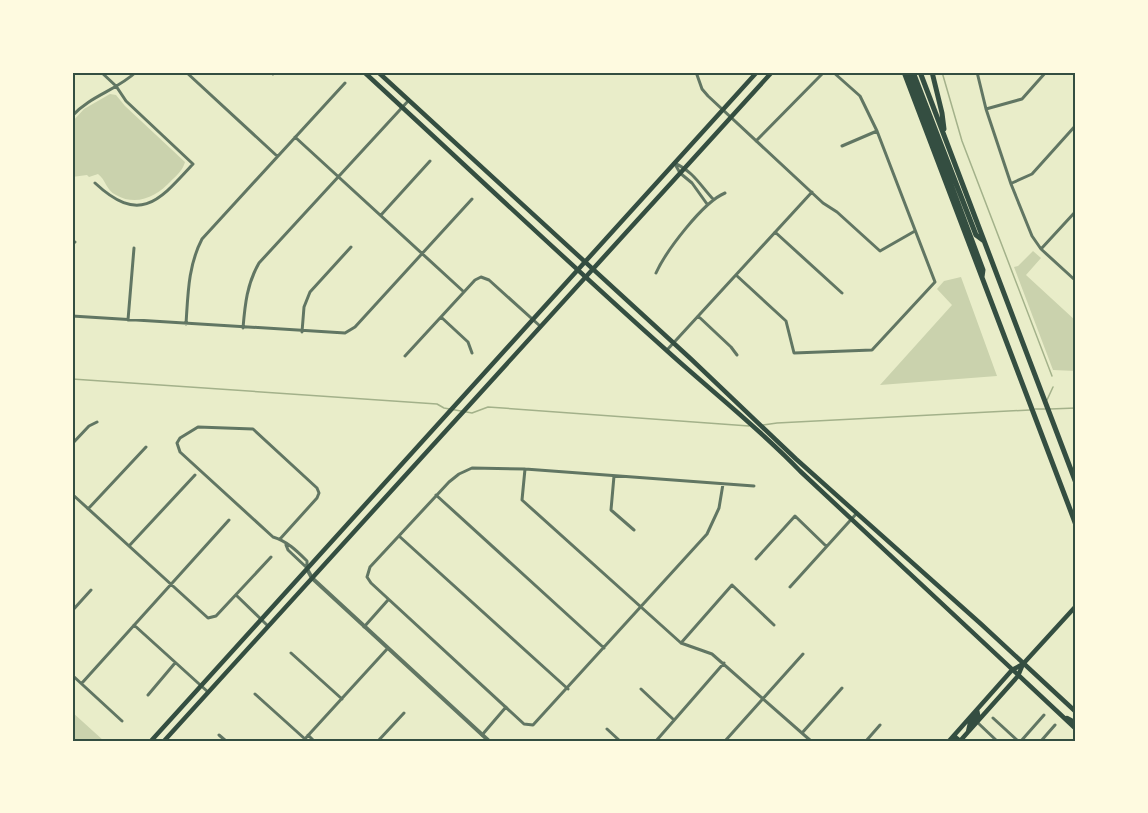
<svg xmlns="http://www.w3.org/2000/svg" width="1148" height="813" font-family="'Titillium Web',sans-serif">
<rect width="100%" height="100%" fill="#e9edc9"/>
<path fill="#cad2ad" d="M 110,94 L 116,95 L 125,106 L 185,162 C 183,170 177,175 171,181 C 157,196 137,207 116,195 C 106,190 106,180 98,174 L 89,177 L 87,175 L 72,177 L 72,122 L 84,109 Z
M 1033,251 L 1041,258 L 1026,275 L 1076,321 L 1076,371 L 1053,370 L 1014,267 L 1018,266 Z
M 961,277 L 997,376 L 880,385 L 952,305 L 937,289 L 944,281 Z
M 72,712 L 104,741 L 72,741 Z"/>
<g fill="none" stroke-linecap="round" stroke-linejoin="round">
<path stroke="#a3b18a" stroke-width="1.5" d="M 942,72 L 962,141 L 1052,376
M 72,379 L 437,404 L 444,408 L 472,413 L 488,407 L 749,426
M 1047,400 L 1053,387
M 1035,409 L 1045,409
M 1050,409 L 1076,408
M 763,425 L 777,423 L 1030,410"/>
<path stroke="#617663" stroke-width="3" d="M 186,72 L 277,156
M 270,72 L 273,74 L 274,72
M 696,72 L 702,89 L 708,96 L 823,203 L 837,212 L 880,251 L 915,231
M 977,72 L 986,109 L 1011,184 L 1032,236 L 1041,249 L 1076,281
M 986,109 L 1022,99 L 1046,72
M 72,116 C 90,96 117,90 136,72
M 295,137 L 464,292
M 756,141 L 824,72
M 842,146 L 877,131
M 674,163 C 693,171 700,185 713,199
M 675,164 L 680,173 L 692,183 L 707,204
M 95,183 C 140,225 159,201 193,164 L 126,101 L 116,86 L 101,72
M 1012,183 L 1032,174 L 1076,125
M 381,215 L 430,161
M 775,232 L 842,293
M 72,244 L 75,242
M 1041,249 L 1076,211
M 656,273 C 666,251 703,202 725,193
M 736,275 L 786,321 L 794,353 L 872,350 L 935,282 L 877,131 L 860,96 L 833,72
M 72,316 L 345,333 L 355,327 L 472,199
M 698,316 L 731,347 L 737,355
M 441,317 L 468,342 L 472,353
M 128,320 L 134,248
M 186,324 C 188,294 188,266 202,239 L 345,83
M 243,328 C 245,304 247,284 259,263 L 409,100
M 302,332 L 304,307 L 310,292 L 351,247
M 667,350 L 812,192
M 405,356 L 475,280 L 481,277 L 489,280 L 540,326
M 72,444 L 89,426 L 97,422
M 525,469 L 522,500 L 681,643 L 712,654 L 811,741
M 614,476 L 611,510 L 634,530
M 723,484 L 719,508 L 707,534 L 533,725 L 524,724 L 371,583 L 367,577 L 370,567 L 449,482 L 459,474 L 472,468 L 525,469 L 754,486
M 72,494 L 208,618 L 216,616 L 271,557
M 436,495 L 604,648
M 88,509 L 146,447
M 399,536 L 568,689
M 280,539 L 317,498 L 319,493 L 317,488 L 253,429 L 198,427 L 180,438 L 177,443 L 180,452 L 273,537 C 287,541 297,551 307,561 L 307,567
M 286,545 L 288,550 L 306,567
M 129,546 L 195,475
M 756,559 L 795,516 L 826,546
M 790,587 L 857,513
M 236,595 L 268,626
M 72,611 L 91,590
M 134,625 L 208,692
M 364,627 L 388,600
M 681,643 L 732,585 L 774,625
M 291,653 L 342,699
M 72,675 L 122,721
M 82,683 L 229,520
M 641,689 L 674,720
M 255,694 L 305,739
M 148,695 L 175,663
M 993,718 L 1018,741
M 977,722 L 997,741
M 607,729 L 620,741
M 802,733 L 842,688
M 219,735 L 226,741
M 308,735 L 314,741
M 482,735 L 506,707
M 303,741 L 388,648
M 378,741 L 404,713
M 656,741 L 724,663
M 725,741 L 803,654
M 866,741 L 880,725
M 1021,741 L 1044,715
M 1041,741 L 1055,725"/>
<path stroke="#617663" stroke-width="4" d="M 307,569 L 312,578 L 489,741"/>
<path stroke="#344e41" stroke-width="4.5" d="M 968,732 L 970,723 L 978,715 L 977,710
M 954,736 L 960,741 L 1018,676 L 1023,664
M 151,741 L 757,72
M 164,741 L 772,72
M 949,741 L 1012,670 L 1023,664 L 1076,606"/>
<path stroke="#344e41" stroke-width="4.5" d="M 364,72 C 464,164 563,258 665,349 C 710,390 758,427 800,471 L 1076,729
M 378,72 L 691,359 L 796,459 L 981,624 L 1076,712
M 1067,718 L 1076,723"/>
<path stroke="#344e41" stroke-width="5" d="M 904,72 L 1076,525
M 909,72 L 983,270 L 982,277
M 913,72 L 976,235 L 984,241
M 920,72 L 1076,483
M 932,72 L 942,113 L 944,129"/>
</g>
<rect width="1148" height="813" fill="none" stroke="#fefae0" stroke-width="147"/>
<rect x="74" y="74" width="1000" height="666" fill="none" stroke="#344e41" stroke-width="2"/>
</svg>
